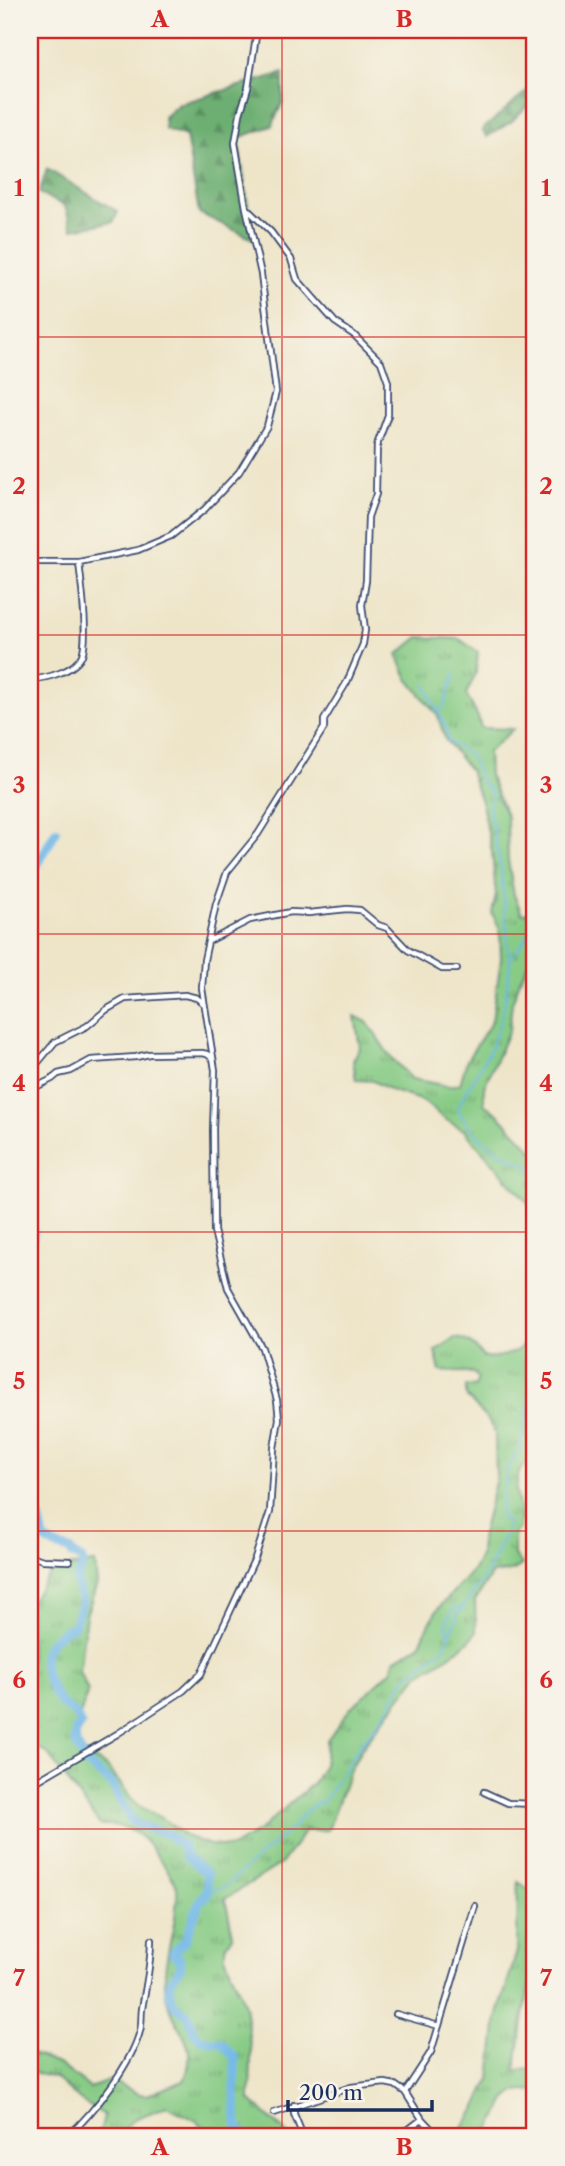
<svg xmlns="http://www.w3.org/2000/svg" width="565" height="2166" font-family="'Libre Caslon Text',serif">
<defs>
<pattern id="grass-tufts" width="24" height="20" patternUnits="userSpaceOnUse" patternTransform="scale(1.75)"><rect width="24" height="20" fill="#87cb85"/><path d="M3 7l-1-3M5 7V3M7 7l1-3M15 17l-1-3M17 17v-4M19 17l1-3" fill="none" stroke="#6ea570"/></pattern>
<pattern id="forest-firs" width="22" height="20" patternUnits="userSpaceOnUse" patternTransform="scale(1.75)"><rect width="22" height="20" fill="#6daf72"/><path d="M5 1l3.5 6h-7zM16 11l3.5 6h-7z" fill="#598f61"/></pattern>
</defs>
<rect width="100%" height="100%" fill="#f7f3e8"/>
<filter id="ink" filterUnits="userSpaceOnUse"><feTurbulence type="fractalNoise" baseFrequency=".0143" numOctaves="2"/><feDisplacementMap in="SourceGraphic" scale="14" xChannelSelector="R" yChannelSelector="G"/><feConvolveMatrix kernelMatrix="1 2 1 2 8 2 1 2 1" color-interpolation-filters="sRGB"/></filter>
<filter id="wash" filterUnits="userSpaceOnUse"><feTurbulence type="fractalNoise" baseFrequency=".00686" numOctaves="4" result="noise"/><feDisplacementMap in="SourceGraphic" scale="28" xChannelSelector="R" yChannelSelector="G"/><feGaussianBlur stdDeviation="1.57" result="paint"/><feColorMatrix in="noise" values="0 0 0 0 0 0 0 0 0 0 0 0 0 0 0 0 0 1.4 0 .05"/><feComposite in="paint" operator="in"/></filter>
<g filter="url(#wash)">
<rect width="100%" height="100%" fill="#eee5c9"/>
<path fill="url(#grass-tufts)" stroke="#517d72" stroke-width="2" d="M 419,637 L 459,639 L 478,652 L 476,673 L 466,694 L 478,717 L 481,728 L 513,729 L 488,752 L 489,775 L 507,817 L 508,860 L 514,895 L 522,914 L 535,912 L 535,950 L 520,980 L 512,1003 L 509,1030 L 484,1087 L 484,1104 L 498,1114 L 535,1153 L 535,1226 L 531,1206 L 464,1130 L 443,1118 L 423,1101 L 393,1091 L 373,1081 L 356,1080 L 353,1060 L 360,1048 L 355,1016 L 367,1022 L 389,1055 L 412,1079 L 448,1086 L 460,1084 L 467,1060 L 492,1021 L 501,959 L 500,930 L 492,913 L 496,895 L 492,852 L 482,804 L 470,771 L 445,739 L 438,716 L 408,679 L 397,655 Z
M 535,1320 L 535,1382 L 530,1416 L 535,1419 L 535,1442 L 531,1457 L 519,1471 L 516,1490 L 520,1511 L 519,1528 L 514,1535 L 514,1556 L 522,1564 C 515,1572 502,1573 492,1573 L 475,1601 L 476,1632 L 468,1642 L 445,1659 L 418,1675 L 361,1749 L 349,1772 L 328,1830 L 305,1831 L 282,1863 L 225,1899 L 233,1935 L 225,1947 L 225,1957 L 245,2005 L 251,2052 L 250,2100 L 290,2136 L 211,2136 L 197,2121 L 167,2106 L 134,2119 L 116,2136 L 91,2136 L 101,2130 L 104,2115 L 81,2101 L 55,2078 L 30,2072 L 30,2053 L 60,2065 L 90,2088 L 111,2080 L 139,2094 L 147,2095 L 184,2081 C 201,2041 173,2031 166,1995 C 161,1966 173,1938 176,1910 C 176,1903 178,1895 177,1888 C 175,1878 160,1861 154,1852 C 141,1832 123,1823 100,1825 L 48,1754 L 30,1743 L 30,1602 L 53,1569 L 95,1563 L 97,1584 L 86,1615 L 79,1672 L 88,1691 L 76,1727 L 72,1744 L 108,1768 L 136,1804 L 168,1822 L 185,1836 L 210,1845 L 232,1847 L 259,1831 L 314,1782 L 324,1765 L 327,1740 L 350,1709 L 392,1670 L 394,1660 L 419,1645 L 436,1611 L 473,1570 L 480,1556 L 481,1539 L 496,1478 L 495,1433 L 488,1420 L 466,1396 L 466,1386 L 475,1387 L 478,1378 L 473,1373 L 440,1371 L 435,1351 L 455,1338 C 470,1340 474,1345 483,1357 C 509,1359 531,1349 535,1320 Z
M 518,1881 L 535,1895 L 535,1969 L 528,1992 L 515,2070 L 535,2069 L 535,2090 L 515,2092 L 506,2100 L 487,2136 L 456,2136 L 476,2109 L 490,2079 L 497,2018 L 517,1951 Z"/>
<path fill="url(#forest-firs)" stroke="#446f68" stroke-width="2" d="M 283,73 L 283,101 L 272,126 L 238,138 L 253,239 L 199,213 L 186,136 L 165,129 L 164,117 L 179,104 Z
M 535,84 L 535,98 L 512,121 L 487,137 L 482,130 Z
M 47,169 L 118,212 L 113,222 L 72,229 L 65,206 L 39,193 Z"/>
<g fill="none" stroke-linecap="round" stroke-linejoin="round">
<path stroke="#71b8e8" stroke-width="2" d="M 425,685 L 446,728 L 448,741 L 471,756 L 480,780 L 492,793 L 489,809 L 501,869 L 510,966 L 503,1013 L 491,1048 L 457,1108 C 474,1139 498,1154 530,1166 L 535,1178
M 439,710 L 444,707 L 455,673
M 510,960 L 528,935 L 535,930
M 451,1633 L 446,1629 L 448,1618 L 454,1608 L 461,1607
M 200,1902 L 208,1901 L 214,1889 L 224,1887 L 294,1826 C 301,1815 312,1805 324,1801 L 358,1748 L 384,1716 L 405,1678 L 444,1648 L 458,1614 L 486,1574 L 505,1535 L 509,1524 L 500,1517 L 507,1469 L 520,1448 L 535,1372"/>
<path stroke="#71b8e8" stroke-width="9" d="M 30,878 L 56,831
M 30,1246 L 34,1232
M 30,1504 L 38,1514 L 44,1539 L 55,1546 L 70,1550 L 73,1555 L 82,1559 L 83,1565 L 77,1577 L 77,1585 L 82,1600 L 74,1626 C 34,1643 39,1669 59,1701 C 66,1711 76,1709 81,1724 L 75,1732 L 76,1744 L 87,1764 L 111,1783 L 131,1820 L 139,1825 L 167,1834 L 183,1846 L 185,1855 L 207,1874 L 207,1890 L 199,1903 L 186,1939 L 173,1953 L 180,1959 L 181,1967 L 170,1983 L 169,1992 L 174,2004 L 189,2017 L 194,2032 L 201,2039 L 222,2043 L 235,2058 L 235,2099 L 238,2128 L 246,2136"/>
</g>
</g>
<g filter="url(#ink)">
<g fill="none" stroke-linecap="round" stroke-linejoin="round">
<g stroke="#3b4a6e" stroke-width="8">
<path id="minor" d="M 30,562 L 79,562 L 138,550 L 171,536 L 205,509 L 239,472 L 267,426 L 276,392 L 261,274 L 246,208 L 235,143 L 240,114 L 248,88 L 257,30
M 30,680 C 46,678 75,672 82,655 C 89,637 81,582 79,562
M 209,941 L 250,920 L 291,912 L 309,913 L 347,909 L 360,910 L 378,925 L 387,928 L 408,950 L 442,969 L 457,969
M 30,1075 L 35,1066 L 55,1042 L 87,1026 L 106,1010 L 125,999 L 185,995 L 197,998 L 204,1004
M 30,1090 L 52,1079 L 58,1074 L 71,1071 L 91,1060 L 136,1057 L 149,1054 L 202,1053 L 207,1054 L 212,1058
M 30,1556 L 43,1560 L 69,1561
M 527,1752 L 535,1750
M 30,1785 L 117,1734 L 183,1691 L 201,1674 L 255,1558 L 270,1512 L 274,1448 L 279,1419 L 277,1400 L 262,1348 L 228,1288 L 214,1231 L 213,1129 L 215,1070 L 202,988 L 204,960 L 216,904 L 227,872 L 258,834 L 324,728 L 324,720 L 347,682 L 363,644 L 365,630 L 362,605 L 366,581 L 368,517 L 376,494 L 377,445 L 388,415 L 388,382 L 381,362 L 354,335 L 335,322 L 318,303 L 297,279 L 291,259 L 271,232 L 246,208
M 484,1792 L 508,1803 L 535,1804
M 396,2014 L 439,2026
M 405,2092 L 431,2052 L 475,1906
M 294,2105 L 294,2114 L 303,2136
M 274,2113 L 351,2087 L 385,2083 L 395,2085 L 405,2092 L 422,2119 L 438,2136
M 68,2136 C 94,2112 131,2065 140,2031 C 142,2024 141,2016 142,2009 C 146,1984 151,1966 151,1940
M 400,2136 L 422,2119"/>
</g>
<use href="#minor" stroke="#fff" stroke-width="4.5"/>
</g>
</g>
<path fill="none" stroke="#d62828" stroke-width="2" stroke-opacity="0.55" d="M 282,30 L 282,2136M 30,337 L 535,337M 30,635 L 535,635M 30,934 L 535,934M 30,1232 L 535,1232M 30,1531 L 535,1531M 30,1829 L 535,1829"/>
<rect width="565" height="2166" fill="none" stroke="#f7f3e8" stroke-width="77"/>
<path d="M288 2100v10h144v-10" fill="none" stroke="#1b2f5e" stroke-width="3.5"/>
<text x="299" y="2100" font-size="21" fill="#1b2f5e" stroke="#f7f3e8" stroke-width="5" paint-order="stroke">200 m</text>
<rect x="38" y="38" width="488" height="2090" fill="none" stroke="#d62828" stroke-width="2.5"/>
<g font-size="23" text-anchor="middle" font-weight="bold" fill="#d62828">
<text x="160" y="27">A</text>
<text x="404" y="27">B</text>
<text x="19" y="196">1</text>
<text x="546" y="196">1</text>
<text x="19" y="494">2</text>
<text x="546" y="494">2</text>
<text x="19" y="793">3</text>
<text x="546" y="793">3</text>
<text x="19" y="1091">4</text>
<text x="546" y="1091">4</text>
<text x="19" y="1389">5</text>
<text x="546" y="1389">5</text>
<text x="19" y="1688">6</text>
<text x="546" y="1688">6</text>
<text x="19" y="1986">7</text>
<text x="546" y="1986">7</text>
<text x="160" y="2155">A</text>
<text x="404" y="2155">B</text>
</g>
</svg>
